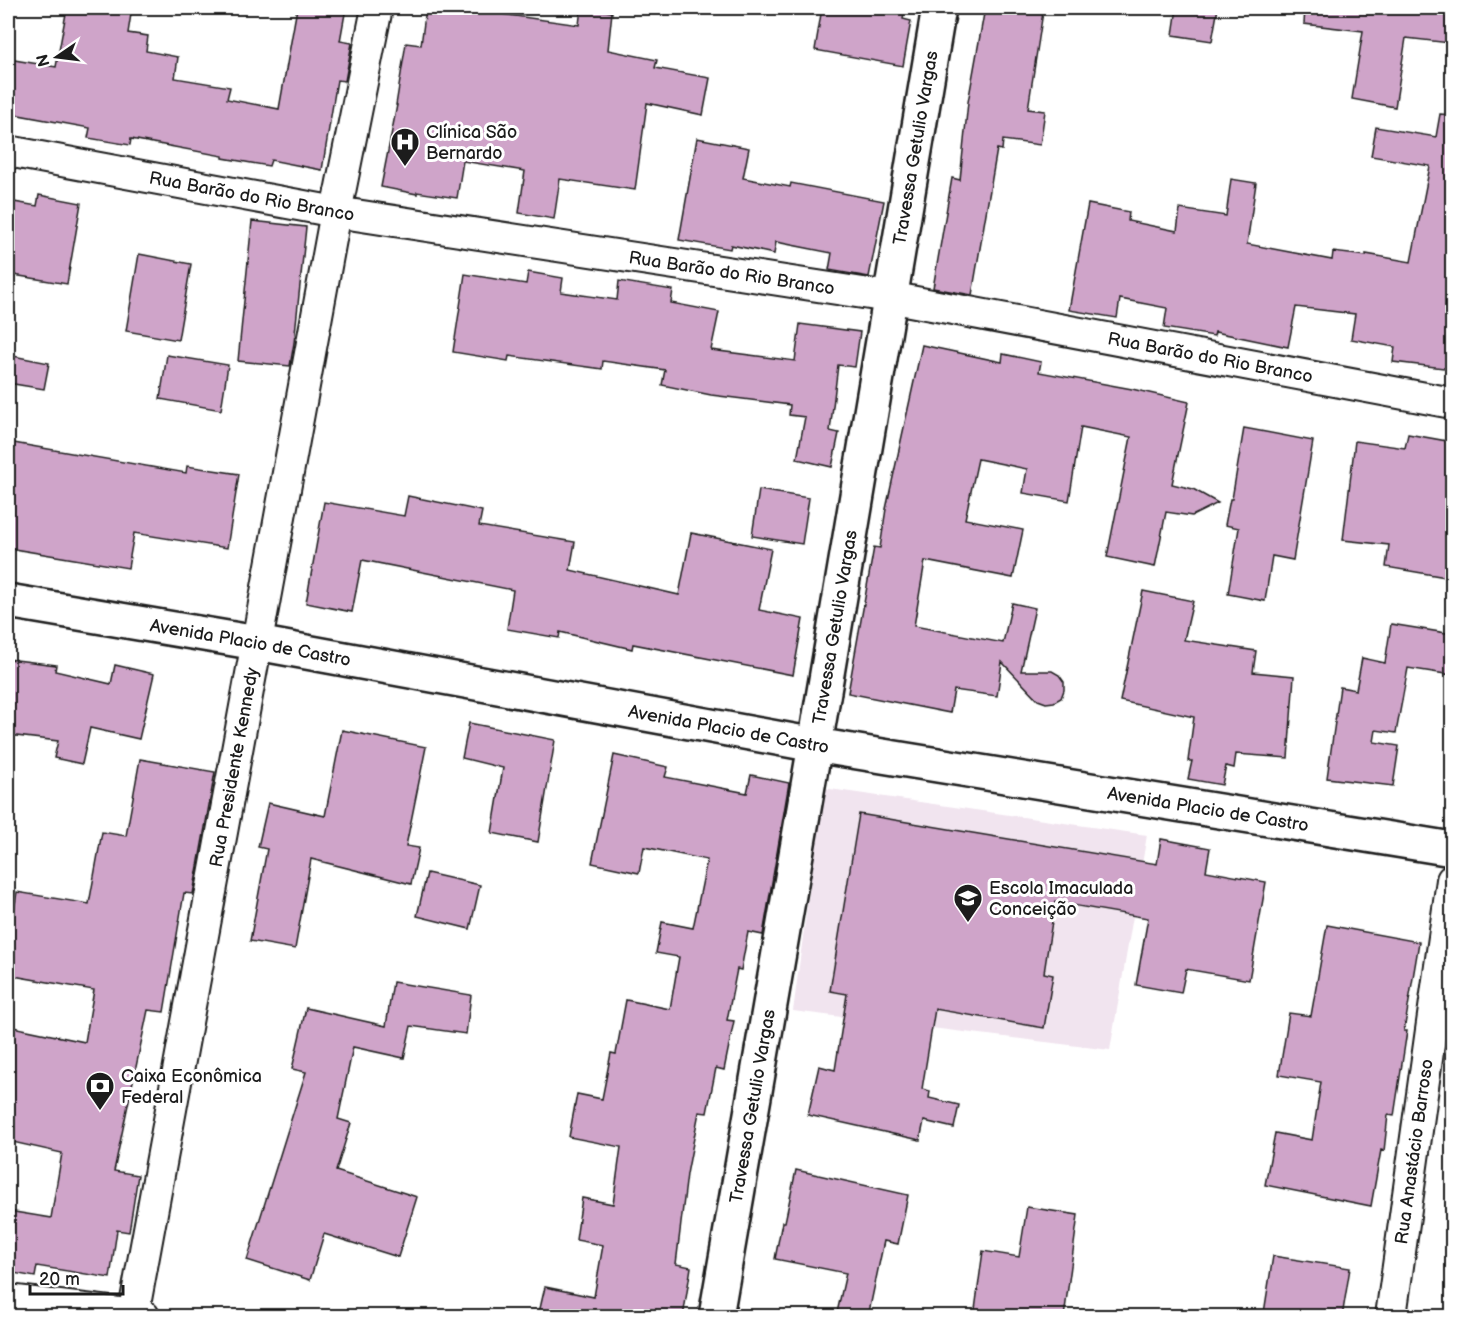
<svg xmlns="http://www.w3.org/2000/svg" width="1460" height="1324" font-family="'Balsamiq Sans',sans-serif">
<rect width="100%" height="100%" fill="#fff"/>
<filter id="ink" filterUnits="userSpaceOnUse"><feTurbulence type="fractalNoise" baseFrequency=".0167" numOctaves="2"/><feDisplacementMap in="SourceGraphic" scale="12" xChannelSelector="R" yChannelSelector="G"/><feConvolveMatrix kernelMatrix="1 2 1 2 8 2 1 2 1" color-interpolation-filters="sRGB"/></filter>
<g filter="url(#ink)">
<path fill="#f1e4ef" d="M 823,788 L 1147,835 L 1110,1050 L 793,1011 Z"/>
<path fill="#cfa4c9" stroke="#1c1c1c" stroke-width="1.5" d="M 67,8 L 132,8 L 128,33 L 148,36 L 146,51 L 178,57 L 175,78 L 230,87 L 227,99 L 279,109 L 297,8 L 346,8 L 340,41 L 352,43 L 345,81 L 337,80 L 322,170 L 271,160 L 269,166 L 223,158 L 223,156 L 131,139 L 130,145 L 88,138 L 90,128 L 8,113 L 8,59 L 56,67 Z
M 426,8 L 458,8 L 579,25 L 581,8 L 612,12 L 608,50 L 657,60 L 655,68 L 710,78 L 703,115 L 647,103 L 635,190 L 560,179 L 554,219 L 519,213 L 525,171 L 463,161 L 457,198 L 417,192 L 417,194 L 381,187 L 397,105 L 396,105 L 406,43 L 421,45 Z
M 822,8 L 905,8 L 903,19 L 911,21 L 903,66 L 815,50 Z
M 985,8 L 1017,8 L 1043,12 L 1028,109 L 1045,111 L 1040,145 L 1003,140 L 1002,150 L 997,149 L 972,295 L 933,288 L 952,178 L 960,180 L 968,102 Z
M 1177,8 L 1218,8 L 1212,41 L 1173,35 Z
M 1305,8 L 1452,8 L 1450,43 L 1406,38 L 1395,107 L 1352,99 L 1363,31 L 1304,24 Z
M 1440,114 L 1452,115 L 1452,369 L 1393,362 L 1395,347 L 1351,339 L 1355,314 L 1296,307 L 1288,347 L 1215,332 L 1214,336 L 1164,328 L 1167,308 L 1120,299 L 1117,318 L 1069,310 L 1088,204 L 1129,212 L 1128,221 L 1177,231 L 1180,209 L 1226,216 L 1231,179 L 1256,183 L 1247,244 L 1332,260 L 1333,252 L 1366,256 L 1366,254 L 1411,262 L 1430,166 L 1371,156 L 1376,127 L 1436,137 Z
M 697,138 L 749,148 L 743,178 L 790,187 L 791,183 L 884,201 L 869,277 L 829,270 L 832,253 L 776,242 L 774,254 L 731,245 L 730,249 L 679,240 Z
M 39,195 L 81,203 L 67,284 L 8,274 L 8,201 L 37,206 Z
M 252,221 L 306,227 L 294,343 L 290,366 L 238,361 Z
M 139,254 L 191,264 L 178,340 L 126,331 Z
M 528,272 L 563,278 L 561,292 L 617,300 L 619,281 L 673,290 L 671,303 L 719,312 L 711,350 L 795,361 L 800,324 L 860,332 L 855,367 L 838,365 L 830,431 L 839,433 L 832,467 L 797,459 L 805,417 L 789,415 L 790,405 L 711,395 L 662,385 L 665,370 L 603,361 L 602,369 L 509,356 L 508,361 L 453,352 L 465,274 L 526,284 Z
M 922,345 L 1002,362 L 1003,354 L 1041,362 L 1039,372 L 1132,389 L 1189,402 L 1172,484 L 1193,489 L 1218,503 L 1192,516 L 1166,512 L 1155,567 L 1107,557 L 1131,437 L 1081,427 L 1069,501 L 1023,493 L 1027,469 L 978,459 L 965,519 L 1023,530 L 1013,578 L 925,561 L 914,626 L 1003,643 L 1012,603 L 1035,608 L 1021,671 L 1052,671 L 1059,675 L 1064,682 L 1064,690 L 1061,698 L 1054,702 L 1046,703 L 1038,700 L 1002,662 L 997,696 L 954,690 L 950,713 L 848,693 L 874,547 L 880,548 L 886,509 Z
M 8,355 L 49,363 L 44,389 L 8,383 Z
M 167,355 L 228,365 L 221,410 L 160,399 Z
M 1244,428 L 1313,441 L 1293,560 L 1272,556 L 1265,601 L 1228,594 L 1239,528 L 1225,525 L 1230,499 L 1232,499 Z
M 1408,434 L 1452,442 L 1452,578 L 1386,567 L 1389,545 L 1343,540 L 1355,441 L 1405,448 Z
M 8,442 L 186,473 L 187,466 L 239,474 L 227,548 L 134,533 L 128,568 L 8,548 Z
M 759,490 L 809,498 L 802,544 L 752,536 Z
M 408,496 L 482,511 L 479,526 L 575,542 L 570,570 L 679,595 L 691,533 L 771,549 L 759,610 L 803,619 L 793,675 L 633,644 L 632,649 L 560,632 L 559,638 L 507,629 L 513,590 L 362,560 L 352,612 L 306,603 L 324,502 L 404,516 Z
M 1143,591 L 1193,601 L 1184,640 L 1256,651 L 1253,672 L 1294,676 L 1288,758 L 1236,754 L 1234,768 L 1226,766 L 1222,785 L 1188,779 L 1192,761 L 1188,761 L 1194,717 L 1120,701 Z
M 1391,624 L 1452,634 L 1452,675 L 1408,668 L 1396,733 L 1376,730 L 1374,742 L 1399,746 L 1393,786 L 1327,778 L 1340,687 L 1356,690 L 1362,658 L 1385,663 Z
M 8,659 L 56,665 L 55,671 L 111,684 L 115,665 L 154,674 L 139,739 L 90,728 L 82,764 L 54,758 L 58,741 L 8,735 Z
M 469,723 L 555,740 L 538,842 L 492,833 L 503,768 L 462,758 Z
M 342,730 L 426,747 L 406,846 L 419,848 L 411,884 L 311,859 L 295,949 L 250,941 L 267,849 L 258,847 L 268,803 L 325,816 Z
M 614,755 L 668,767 L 665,777 L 747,793 L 751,775 L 789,783 L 763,935 L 748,932 L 741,970 L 737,969 L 727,1020 L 734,1021 L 724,1070 L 716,1068 L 707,1113 L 699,1112 L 687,1174 L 676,1264 L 691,1267 L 683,1317 L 538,1317 L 545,1287 L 594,1297 L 603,1245 L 576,1240 L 582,1198 L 613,1204 L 621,1147 L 569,1137 L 577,1094 L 602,1099 L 611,1053 L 616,1054 L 626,1000 L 670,1009 L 679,957 L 656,953 L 662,922 L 693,928 L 707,860 L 644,847 L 639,873 L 592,863 Z
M 140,759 L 215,772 L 193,894 L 184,893 L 164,1012 L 148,1010 L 114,1171 L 138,1175 L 129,1232 L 117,1230 L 110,1278 L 37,1266 L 35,1277 L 8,1272 L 8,1211 L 51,1218 L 62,1153 L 8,1141 L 8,1026 L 85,1042 L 94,990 L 8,975 L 8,949 L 17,892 L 89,904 L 102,832 L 126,836 Z
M 859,814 L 1157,864 L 1161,839 L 1210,848 L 1206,871 L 1266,882 L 1249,980 L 1186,969 L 1181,993 L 1136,985 L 1148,918 L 1055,902 L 1044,973 L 1053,975 L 1044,1028 L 935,1009 L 922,1089 L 930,1091 L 929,1098 L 959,1105 L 954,1128 L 924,1121 L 920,1140 L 808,1115 L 819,1066 L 835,1070 L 847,994 L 830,991 Z
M 427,873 L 480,885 L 470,929 L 417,916 Z
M 1327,925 L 1419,942 L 1404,1031 L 1407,1031 L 1394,1116 L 1388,1115 L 1384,1151 L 1381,1150 L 1371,1206 L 1265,1185 L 1275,1133 L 1312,1140 L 1321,1082 L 1279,1075 L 1289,1013 L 1311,1016 Z
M 393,982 L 471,995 L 466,1034 L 411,1026 L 404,1058 L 353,1047 L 338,1119 L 351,1123 L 336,1171 L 417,1197 L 398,1257 L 324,1234 L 310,1280 L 247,1260 L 306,1072 L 292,1069 L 306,1008 L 386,1026 Z
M 796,1170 L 908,1195 L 898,1244 L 884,1241 L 868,1317 L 836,1317 L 846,1273 L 775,1259 L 782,1222 L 785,1222 Z
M 1027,1207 L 1078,1215 L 1064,1317 L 974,1317 L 983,1251 L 1019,1257 Z
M 1273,1256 L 1350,1268 L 1342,1317 L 1287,1317 L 1264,1313 Z"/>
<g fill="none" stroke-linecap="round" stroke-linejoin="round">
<g stroke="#1c1c1c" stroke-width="34">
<g id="street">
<path id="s1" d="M 8,151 L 336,212 L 889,297 L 1452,403"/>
<path d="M 8,1300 L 144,1316"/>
<path id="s2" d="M 133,1316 L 336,212 L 377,8"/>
<path id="s3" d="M 1391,1316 L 1452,880"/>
</g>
</g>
<g stroke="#1c1c1c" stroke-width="38">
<g id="secondary">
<path id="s4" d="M 8,601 L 257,643 L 815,745 L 1452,849"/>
<path id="s5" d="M 716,1316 L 815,745 L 939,8"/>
</g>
</g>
<use href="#street" stroke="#fff" stroke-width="30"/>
<use href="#secondary" stroke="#fff" stroke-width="33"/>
</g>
</g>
<defs>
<g id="hospital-pin" transform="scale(1.5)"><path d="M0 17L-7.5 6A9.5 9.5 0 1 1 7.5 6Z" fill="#1c1c1c" stroke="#fff"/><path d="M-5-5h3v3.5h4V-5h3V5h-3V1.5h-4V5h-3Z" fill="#fff"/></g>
<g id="school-pin" transform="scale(1.5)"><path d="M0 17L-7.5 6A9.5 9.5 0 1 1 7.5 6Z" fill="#1c1c1c" stroke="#fff"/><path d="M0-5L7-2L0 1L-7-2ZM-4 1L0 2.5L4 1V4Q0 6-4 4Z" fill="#fff"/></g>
<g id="bank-pin" transform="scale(1.5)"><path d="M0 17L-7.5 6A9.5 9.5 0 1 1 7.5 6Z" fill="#1c1c1c" stroke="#fff"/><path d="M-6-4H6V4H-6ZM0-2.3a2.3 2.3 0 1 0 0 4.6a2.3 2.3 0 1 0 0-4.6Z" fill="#fff"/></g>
</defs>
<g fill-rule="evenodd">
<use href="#hospital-pin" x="405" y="142"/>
<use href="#school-pin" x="968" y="898"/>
<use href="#bank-pin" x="100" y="1086"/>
</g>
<g text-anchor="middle" stroke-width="6" stroke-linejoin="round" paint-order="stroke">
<g font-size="18" fill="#1c1c1c" stroke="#fff" text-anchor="start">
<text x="426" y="138">Clínica São<tspan x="426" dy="21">Bernardo</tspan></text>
<text x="989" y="894">Escola Imaculada<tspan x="989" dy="21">Conceição</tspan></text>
<text x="121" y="1082">Caixa Econômica<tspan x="121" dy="21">Federal</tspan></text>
</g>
<g font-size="18" fill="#1c1c1c" stroke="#fff">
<text dy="6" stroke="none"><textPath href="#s5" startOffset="1185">Travessa Getulio Vargas</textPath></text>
<text dy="6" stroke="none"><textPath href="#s1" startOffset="248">Rua Barão do Rio Branco</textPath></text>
<text dy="6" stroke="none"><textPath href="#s1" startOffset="734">Rua Barão do Rio Branco</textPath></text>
<text dy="6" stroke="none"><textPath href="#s1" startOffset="1220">Rua Barão do Rio Branco</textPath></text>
<text dy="6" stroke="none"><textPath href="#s5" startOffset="699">Travessa Getulio Vargas</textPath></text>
<text dy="6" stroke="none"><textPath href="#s4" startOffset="246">Avenida Placio de Castro</textPath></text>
<text dy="6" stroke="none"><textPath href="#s4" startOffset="732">Avenida Placio de Castro</textPath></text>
<text dy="6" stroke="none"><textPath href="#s2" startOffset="558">Rua Presidente Kennedy</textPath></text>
<text dy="6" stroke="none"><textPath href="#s4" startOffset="1218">Avenida Placio de Castro</textPath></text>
<text dy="6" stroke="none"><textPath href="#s5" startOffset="213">Travessa Getulio Vargas</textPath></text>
<text dy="6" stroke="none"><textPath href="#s3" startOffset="166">Rua Anastácio Barroso</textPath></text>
</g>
</g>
<rect width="1460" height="1324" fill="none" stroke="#fff" stroke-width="30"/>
<rect x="15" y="15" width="1430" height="1294" fill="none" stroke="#1c1c1c" stroke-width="2" filter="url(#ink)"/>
<g transform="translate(57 57) rotate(256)" stroke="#ffffff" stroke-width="4.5" paint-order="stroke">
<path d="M0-4.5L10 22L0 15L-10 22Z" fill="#1c1c1c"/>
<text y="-9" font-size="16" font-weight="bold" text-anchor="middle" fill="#1c1c1c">N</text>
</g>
<path d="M30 1285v9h93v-9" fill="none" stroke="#1c1c1c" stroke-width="3"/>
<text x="39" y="1285" font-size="18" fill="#1c1c1c" stroke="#ffffff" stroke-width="4.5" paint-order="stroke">20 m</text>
</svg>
